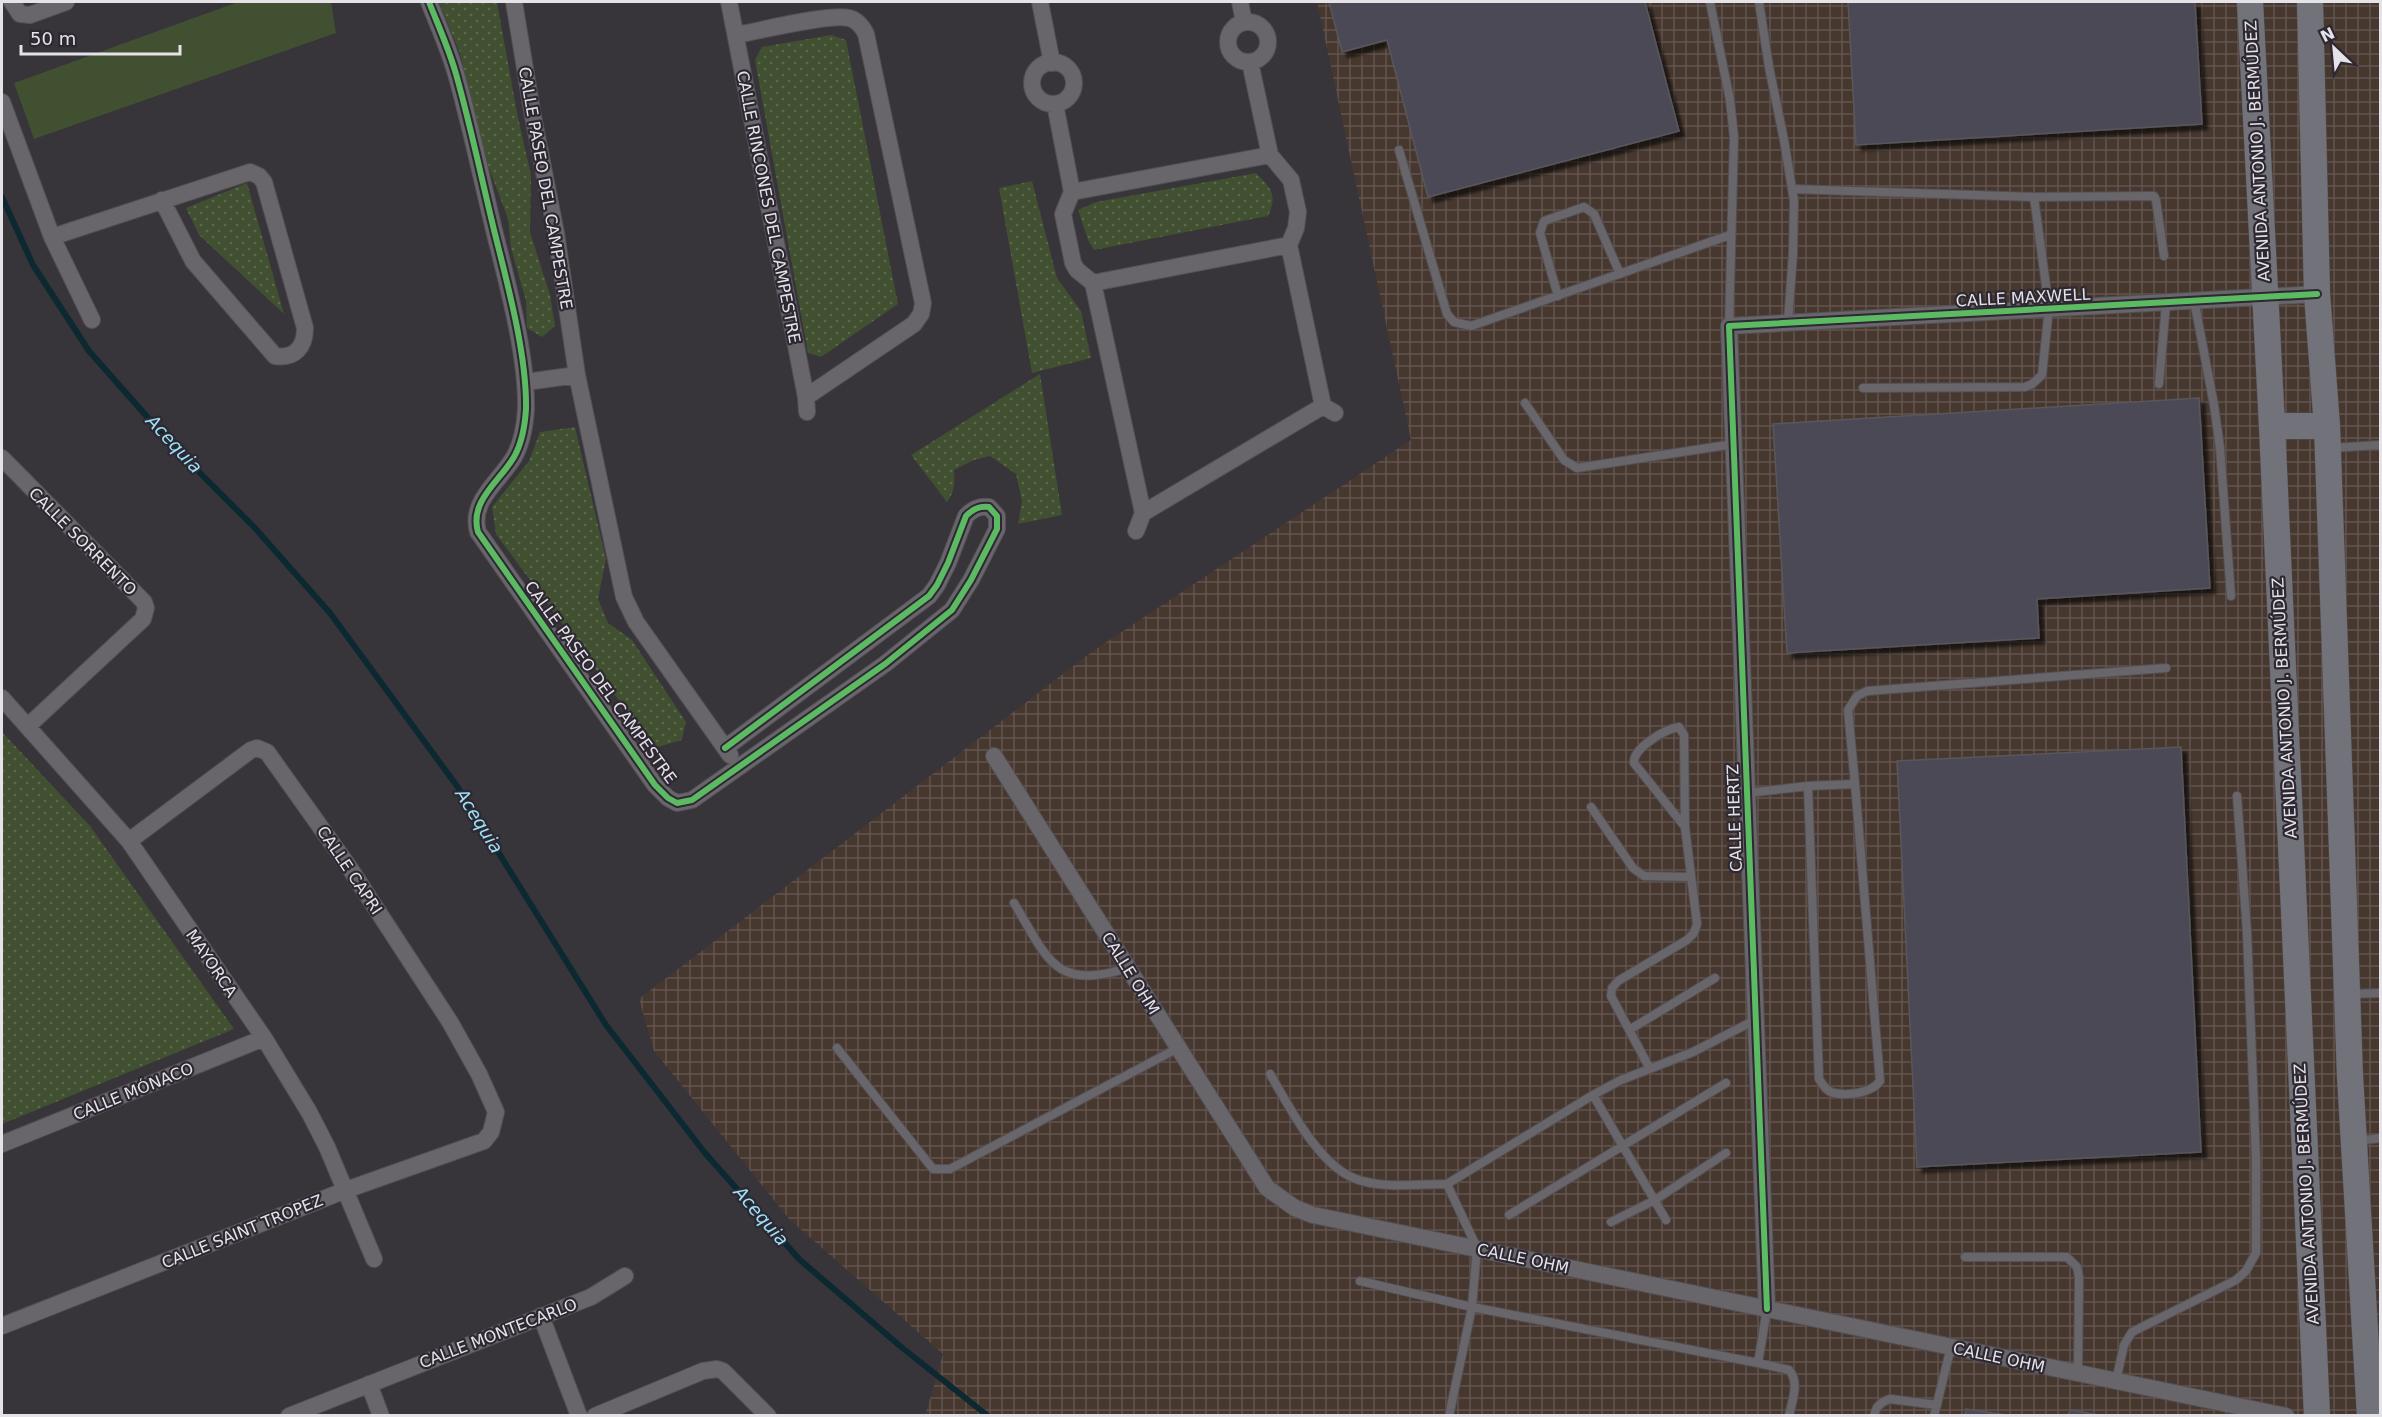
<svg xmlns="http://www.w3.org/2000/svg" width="2382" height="1417" font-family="'DejaVu Sans',sans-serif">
<defs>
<pattern id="industrial-grid" width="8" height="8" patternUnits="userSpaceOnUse" patternTransform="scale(1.5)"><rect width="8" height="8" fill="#47382f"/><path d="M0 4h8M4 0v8" fill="none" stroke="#61544d"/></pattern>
<pattern id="park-dots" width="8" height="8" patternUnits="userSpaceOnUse" patternTransform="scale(1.5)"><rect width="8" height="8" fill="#405030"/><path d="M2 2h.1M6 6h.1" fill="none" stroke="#5b694e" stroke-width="1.8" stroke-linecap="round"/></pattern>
<filter id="shadow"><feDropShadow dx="5.5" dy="5.5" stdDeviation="1.5" flood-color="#0009"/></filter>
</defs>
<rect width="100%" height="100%" fill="#37343a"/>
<path fill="url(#industrial-grid)" d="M 1317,2 L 2380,2 L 2380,1415 L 923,1415 L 926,1413 L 943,1354 L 790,1220 L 654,1051 L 639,999 L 1093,651 L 1411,440 Z"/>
<path fill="#405030" d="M 238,2 L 331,2 L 336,33 L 34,139 L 14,83 Z"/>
<path fill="url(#park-dots)" d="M 439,2 L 497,2 L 517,113 L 531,175 L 530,232 L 550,295 L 555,326 L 542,337 L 527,328 L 526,301 L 511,248 L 508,219 L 486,160 L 460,53 Z
M 831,35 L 846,40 L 898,304 L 821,357 L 808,353 L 755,60 L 762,47 Z
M 1256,173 C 1271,188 1278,195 1268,216 L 1094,250 L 1088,240 L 1078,210 L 1096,202 Z
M 1032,181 L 1057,278 L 1081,311 L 1091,358 L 1032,373 L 999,188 Z
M 247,183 L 284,314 L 199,235 L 186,208 Z
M 1040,374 L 1062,515 L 1018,524 L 1022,501 L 1016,474 L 990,456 L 974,460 L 954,470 C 955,481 955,492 947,502 L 911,455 Z
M 575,427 L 606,559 L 598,599 L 608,623 L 632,640 L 686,722 L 682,740 L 654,748 L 496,534 L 492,507 L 529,461 L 540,432 Z
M 2,732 L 90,826 L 234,1029 L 2,1124 Z"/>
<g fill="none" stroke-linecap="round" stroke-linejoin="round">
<path stroke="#0c2932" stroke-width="6" d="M 2,197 L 33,265 L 89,351 L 172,445 L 254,527 L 330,613 L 457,786 L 606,1025 L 705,1153 L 799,1259 L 900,1346 L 988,1416"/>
</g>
<path fill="#4c4a54" stroke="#58575b" stroke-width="1.5" filter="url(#shadow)" d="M 1329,2 L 1645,2 L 1679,131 L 1428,197 L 1387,40 L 1342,52 Z
M 1848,2 L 2195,2 L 2202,124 L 1856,145 Z
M 2199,398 L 2210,588 L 2037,599 L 2039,638 L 1787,653 L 1773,424 Z
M 2181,747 L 2201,1152 L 1917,1167 L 1897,761 Z
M 1966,1409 L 2013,1416 L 1965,1416 Z
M 2071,1410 L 2105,1416 L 2067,1416 Z"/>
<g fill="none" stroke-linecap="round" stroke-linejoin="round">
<g stroke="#535055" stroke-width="10">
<path id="lane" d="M 1710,2 L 1730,100 L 1734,137 L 1729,326
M 1759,2 L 1769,67 L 1784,140 L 1794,201 L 1793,253 L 1788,322
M 1399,150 L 1447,314 L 1454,322 L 1471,326 L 1730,235
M 1792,189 L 2034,197 L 2049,308 L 2042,375 L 2032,384 L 2025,387 L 1863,388
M 2034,197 L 2154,196 L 2156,200 L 2164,256
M 1558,296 L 1540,233 L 1544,221 L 1584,207 L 1594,214 L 1620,274
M 2194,300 L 2214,405 L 2220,448 L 2231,596
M 2159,384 L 2166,304
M 1525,403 L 1564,460 L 1577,468 L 1734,444
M 2330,448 L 2380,445
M 1808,786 L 1819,1079 C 1823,1085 1827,1092 1834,1093 C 1848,1096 1872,1093 1880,1081 L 1855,784
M 1747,793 L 1808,786 L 1855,784 L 1848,710 L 1857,696 L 1867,691 L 2166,668
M 1591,807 L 1633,868 L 1644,876 L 1691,877
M 1014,903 C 1048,959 1054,991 1128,968
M 2351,994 L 2380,993
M 1629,1030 L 1715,978
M 837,1048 L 933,1169 L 950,1169 L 1178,1048
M 1650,1069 L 1611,996 L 1612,988 L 1618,981 L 1687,940 L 1694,933 L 1697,924 L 1685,827 L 1684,735 L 1679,727 C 1665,729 1633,748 1634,763 L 1685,827
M 1270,1074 C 1289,1106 1319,1166 1356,1179 C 1382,1189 1419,1184 1447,1184 L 1477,1248 L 1472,1307 L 1360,1281
M 1593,1095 L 1666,1220
M 2357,1141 L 2380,1138
M 1447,1184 L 1593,1095 L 1621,1080 L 1693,1052 L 1755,1020
M 1509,1215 L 1726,1083
M 1611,1222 L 1655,1200 L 1726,1153
M 1965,1257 L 2067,1257 L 2077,1267 L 2079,1277 L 2078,1373
M 1758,1363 L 1789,1370 C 1800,1382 1792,1401 1789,1416
M 2116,1381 L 2124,1345 L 2132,1332 L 2236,1280 L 2246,1271 L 2256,1253 L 2256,1158 L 2247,932 L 2237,796
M 1449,1416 L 1472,1307 L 1758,1363 L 1767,1309
M 1874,1416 C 1876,1406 1881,1402 1890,1399 L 1937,1405
M 1934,1416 L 1951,1347"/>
</g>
<g stroke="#535055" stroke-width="18">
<path id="street" d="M 12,2 L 20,14 L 30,15 L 66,2
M 429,2 C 438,25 449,49 456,74 C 471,127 482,181 495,234 C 508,286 527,356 526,409 C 525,425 522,443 514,457 C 500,481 469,501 478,532 L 655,785 L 668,798 L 677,803 L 692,800 L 885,664 L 952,610 L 971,580 L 997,529 L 997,516 L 989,507 C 979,506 973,509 966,516 L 948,563 L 937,585 L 929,596 L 725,748
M 514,2 L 532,111 L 556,233 L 577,375 L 624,597 L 636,622 L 730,755
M 729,2 L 806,397 L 807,412
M 1040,2 L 1052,63
M 1240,2 L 1244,22
M1228 42a20 20 0 1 1 40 0a20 20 0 1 1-40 0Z
M 736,35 C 759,31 830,13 849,18 C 857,20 862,26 866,34 L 923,303 L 921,314 L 914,324 L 806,397
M1032 83a21 21 0 1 1 42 0a21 21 0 1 1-42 0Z
M 1250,62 L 1270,155 L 1291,180 L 1298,212 L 1296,228 L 1289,245 L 1323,406
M 2,102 L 52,237 L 92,320
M 1055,104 L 1072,192 L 1063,214 L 1073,263 L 1077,270 L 1093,283 L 1143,513
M 1072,192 L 1270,155
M 52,237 L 250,172 L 259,176 L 264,182 L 305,328 C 305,347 295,359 275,356 L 193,261 L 162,200
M 1093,283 L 1289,245
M 526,382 L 577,375
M 2,458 L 144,602 L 146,608 L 143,619 L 28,726
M 1136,531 L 1143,513 L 1323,406 L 1335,413
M 2,698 L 129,841 L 264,1038 L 309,1112 L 327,1147 L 374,1259
M 994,756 L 1267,1188 L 1295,1208 L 1313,1215 L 2286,1416
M 2,1144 L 264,1038
M 1767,1309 L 1729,326 L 2317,294
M 541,1316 L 579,1416
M 2,1326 L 346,1190 L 484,1141 L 491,1132 L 496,1112 L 479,1074 L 450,1022 L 349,867 L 267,752 L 257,748 L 251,750 L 129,841
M 369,1384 L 381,1416
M 289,1416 L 591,1297 L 625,1276
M 595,1416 L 703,1371 L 717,1369 L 723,1371 L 768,1416"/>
</g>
<g stroke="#535055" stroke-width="27">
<path id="primary" d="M 2250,2 L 2272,426 L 2317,1416
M 2310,2 L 2317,294 L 2327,426 L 2350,1076 L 2370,1416
M 2272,426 L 2327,426"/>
</g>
<use href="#lane" stroke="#69666b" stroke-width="8"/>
<use href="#street" stroke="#69666b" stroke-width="16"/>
<use href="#primary" stroke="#72737a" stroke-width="26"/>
<g stroke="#2d2832" stroke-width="10">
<path id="cycleway" d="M 429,2 C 438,25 449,49 456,74 C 471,127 482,181 495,234 C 508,286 527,356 526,409 C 525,425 522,443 514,457 C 500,481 469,501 478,532 L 655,785 L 668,798 L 677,803 L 692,800 L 885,664 L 952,610 L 971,580 L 997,529 L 997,516 L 989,507 C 979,506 973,509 966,516 L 948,563 L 937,585 L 929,596 L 725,748
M 1767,1309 L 1729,326 L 2317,294"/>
</g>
<use href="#cycleway" stroke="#5cba63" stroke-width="6"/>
</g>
<g text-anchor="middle" stroke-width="4.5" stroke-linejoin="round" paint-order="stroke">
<g font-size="16" fill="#e5e2e8" stroke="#2d2832">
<text transform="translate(2257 151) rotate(-93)" y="6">AVENIDA ANTONIO J. BERMÚDEZ</text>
<text transform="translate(546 188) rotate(80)" y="6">CALLE PASEO DEL CAMPESTRE</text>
<text transform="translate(769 207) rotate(79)" y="6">CALLE RINCONES DEL CAMPESTRE</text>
<text transform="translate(2023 297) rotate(-3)" y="6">CALLE MAXWELL</text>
<text transform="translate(83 541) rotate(45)" y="6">CALLE SORRENTO</text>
<text transform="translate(601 682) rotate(54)" y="6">CALLE PASEO DEL CAMPESTRE</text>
<text transform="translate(2284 708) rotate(-93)" y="6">AVENIDA ANTONIO J. BERMÚDEZ</text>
<text transform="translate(1734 818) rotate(-92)" y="6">CALLE HERTZ</text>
<text transform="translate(350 870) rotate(56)" y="6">CALLE CAPRI</text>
<text transform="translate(212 963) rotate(56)" y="6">MAYORCA</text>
<text transform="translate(1131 973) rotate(58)" y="6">CALLE OHM</text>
<text transform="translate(133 1091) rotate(-22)" y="6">CALLE MÓNACO</text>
<text transform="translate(2306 1194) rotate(-93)" y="6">AVENIDA ANTONIO J. BERMÚDEZ</text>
<text transform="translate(242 1231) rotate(-22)" y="6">CALLE SAINT TROPEZ</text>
<text transform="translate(1523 1258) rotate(12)" y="6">CALLE OHM</text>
<text transform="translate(498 1333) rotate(-21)" y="6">CALLE MONTECARLO</text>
<text transform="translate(1999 1357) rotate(12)" y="6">CALLE OHM</text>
</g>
<g font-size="18" font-style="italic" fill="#9ce2f9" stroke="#2d2832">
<text transform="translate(174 444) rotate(47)" y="6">Acequia</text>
<text transform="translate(479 821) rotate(58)" y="6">Acequia</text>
<text transform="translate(761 1216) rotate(49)" y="6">Acequia</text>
</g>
</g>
<rect width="2382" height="1417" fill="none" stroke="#e5e2e8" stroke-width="6"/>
<g transform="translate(2334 48) rotate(334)" stroke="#2d2832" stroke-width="4.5" paint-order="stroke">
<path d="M0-4.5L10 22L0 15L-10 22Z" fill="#e5e2e8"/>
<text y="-9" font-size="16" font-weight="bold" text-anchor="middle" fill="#e5e2e8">N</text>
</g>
<path d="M21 45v9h159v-9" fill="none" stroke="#e5e2e8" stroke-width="3"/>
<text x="30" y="45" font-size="18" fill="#e5e2e8" stroke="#2d2832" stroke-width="4.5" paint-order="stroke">50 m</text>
</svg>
